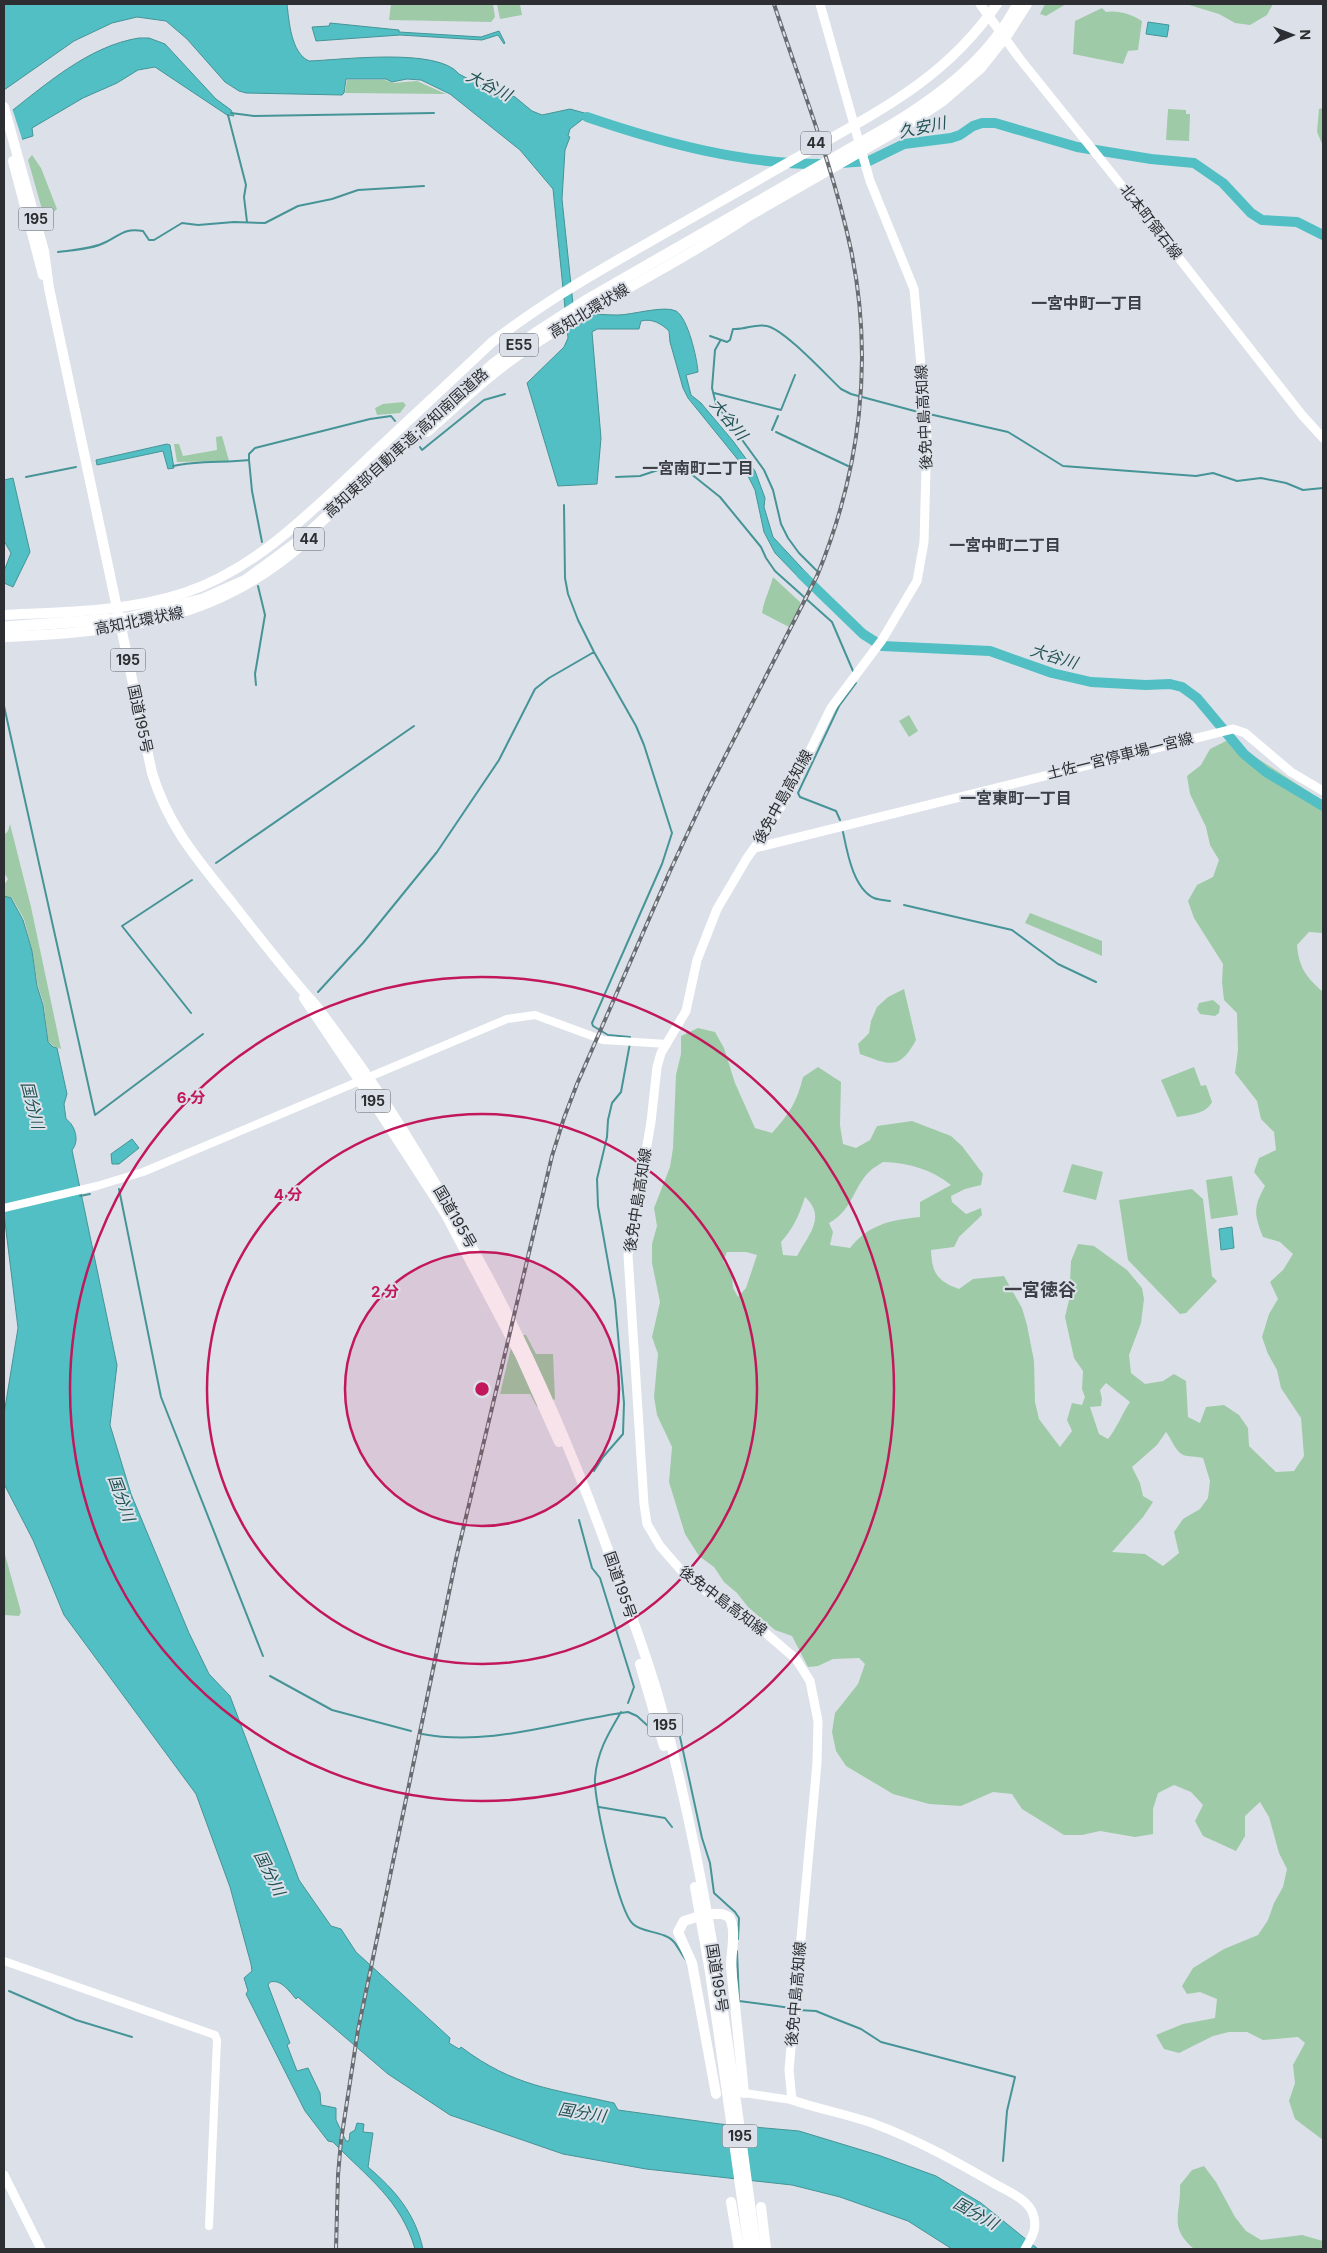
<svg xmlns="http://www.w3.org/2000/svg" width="1327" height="2253" font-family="Inter,'Noto Sans JP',sans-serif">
<rect width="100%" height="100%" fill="#dce1e9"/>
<path fill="#9fcaa7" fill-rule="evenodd" d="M 391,4 L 493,4 L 495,17 L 491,22 L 389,20 Z
M 497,4 L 520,4 L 522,15 L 500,19 Z
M 1045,4 L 1066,4 L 1046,16 L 1040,14 Z
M 1186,4 L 1273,4 L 1267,15 L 1250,25 L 1235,23 L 1219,14 Z
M 1102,8 L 1106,12 C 1118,10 1131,14 1142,21 L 1138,50 L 1128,51 L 1123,64 L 1073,54 L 1075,21 Z
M 347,80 L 385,80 L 393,83 L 417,81 L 446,94 L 345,93 Z
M 1323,108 L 1323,146 L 1317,132 L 1319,109 Z
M 1168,109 L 1186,110 L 1186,114 L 1190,114 L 1189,141 L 1166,140 Z
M 32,155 L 41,168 L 57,209 L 45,220 L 28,160 Z
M 403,402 L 406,405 L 400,413 L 377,415 L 375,408 L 383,404 Z
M 222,436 L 229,461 L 177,462 L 174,444 L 179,444 L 183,456 L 217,450 L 216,437 Z
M 773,577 L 800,602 L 800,608 L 789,627 L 762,613 C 764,600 770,589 773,577 Z
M 909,715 L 918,731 L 909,737 L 899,721 Z
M 1226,741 L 1243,749 L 1323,801 L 1323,933 L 1309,932 L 1297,945 C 1299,968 1306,977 1323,992 L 1323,2140 L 1295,2119 L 1289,2101 L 1295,2083 L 1293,2065 L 1305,2043 L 1298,2037 L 1263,2040 L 1247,2032 L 1229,2032 L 1213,2036 L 1179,2053 L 1164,2049 L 1156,2035 L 1183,2024 L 1215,2018 L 1217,1999 L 1200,1992 L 1187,1994 L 1182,1986 L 1193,1968 L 1224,1949 L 1258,1935 L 1268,1920 L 1274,1903 L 1283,1887 L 1287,1869 L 1279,1853 L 1269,1817 L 1260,1802 L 1245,1816 L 1245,1836 L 1236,1851 L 1203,1836 L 1195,1821 L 1203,1805 L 1191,1792 L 1174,1785 L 1158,1793 L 1153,1809 L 1153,1834 L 1135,1837 L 1100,1831 L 1082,1835 L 1064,1835 L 1022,1809 L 1012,1794 L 993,1792 L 961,1806 L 929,1804 L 893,1794 L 846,1766 L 836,1751 L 832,1732 L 835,1713 L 858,1684 L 865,1664 L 859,1658 L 833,1659 L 818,1666 L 808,1667 L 792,1636 L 775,1630 L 748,1607 L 737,1593 L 724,1582 L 714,1567 L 699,1556 L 685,1534 L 669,1482 L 672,1447 L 657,1415 L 654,1397 L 658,1354 L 652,1337 L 660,1302 L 652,1263 L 652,1244 L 657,1226 L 654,1208 L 670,1167 L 673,1148 L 676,1075 L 681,1054 L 681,1036 L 698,1028 L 715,1032 L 724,1048 L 735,1083 L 755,1128 L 772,1133 C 789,1114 797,1102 803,1077 L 818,1067 L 841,1082 L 840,1125 L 843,1144 L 856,1148 L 870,1140 L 877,1126 L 912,1121 L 951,1136 L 962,1146 L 983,1174 L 981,1185 L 965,1189 L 951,1196 L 952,1202 L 966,1214 L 981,1208 L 982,1215 L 959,1237 L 954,1247 L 931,1250 C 932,1273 937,1281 959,1289 L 973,1279 L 1004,1276 L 1022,1308 L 1027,1325 L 1034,1361 L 1035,1402 L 1039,1419 L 1060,1447 L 1072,1431 L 1067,1420 L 1072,1403 L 1082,1405 L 1085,1397 L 1082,1389 L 1083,1371 L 1074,1358 L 1065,1317 L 1069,1300 L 1071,1261 L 1078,1244 L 1094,1246 L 1127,1270 L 1142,1288 L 1144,1299 L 1141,1323 L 1129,1355 L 1131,1373 L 1145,1384 L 1163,1381 L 1174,1374 L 1186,1381 L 1188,1417 L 1200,1423 L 1206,1407 L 1224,1405 L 1239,1415 L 1248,1428 L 1249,1446 L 1276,1472 L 1294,1471 L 1304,1456 L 1301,1418 L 1281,1388 L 1277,1370 L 1268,1354 L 1262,1337 L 1269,1314 L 1278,1299 L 1270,1282 L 1283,1270 L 1293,1254 L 1280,1242 L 1263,1237 C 1254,1214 1253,1208 1265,1186 L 1254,1172 L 1259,1158 L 1276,1150 L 1274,1132 L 1261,1119 L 1257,1101 L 1235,1073 L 1238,1050 L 1237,1013 L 1224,1000 L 1222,982 L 1223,964 L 1194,918 L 1188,901 L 1197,885 L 1213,877 L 1219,860 L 1210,845 L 1206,827 L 1190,794 L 1187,776 L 1201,765 L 1210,749 ZM 883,1162 C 909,1163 931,1169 951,1185 L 920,1202 L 920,1217 C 891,1220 869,1224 850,1248 L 830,1245 L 833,1232 L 829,1223 C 853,1210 853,1187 870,1171 C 874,1167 879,1165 883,1162 ZM 805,1197 C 827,1217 808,1235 797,1256 L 783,1255 L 781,1242 C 794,1228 799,1215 805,1197 ZM 727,1252 L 746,1252 L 757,1255 L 746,1288 L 738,1297 L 733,1288 L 732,1275 L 723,1261 ZM 1106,1383 L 1130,1402 C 1122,1414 1117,1428 1108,1439 L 1099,1434 L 1090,1407 L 1101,1406 L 1102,1399 L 1100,1390 ZM 1166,1432 C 1171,1438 1175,1451 1183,1455 C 1188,1457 1196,1456 1203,1458 L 1210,1481 L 1208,1498 L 1200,1509 L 1183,1519 L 1174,1532 L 1179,1553 L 1163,1566 L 1145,1554 L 1112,1552 L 1143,1517 L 1153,1502 L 1143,1496 L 1140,1483 L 1132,1467 L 1157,1445 Z
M 10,824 L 31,907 L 61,1049 L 53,1046 L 48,1041 L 44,1005 L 38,986 L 32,950 L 24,919 L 12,898 L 4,896 L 4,885 L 8,879 L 4,873 L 4,835 L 8,831 Z
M 1030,913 L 1102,941 L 1102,956 L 1025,923 Z
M 904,989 L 916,1040 C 899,1072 888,1064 860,1054 L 858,1044 L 869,1033 L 871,1021 L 877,1007 L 888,997 Z
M 1213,1000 L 1220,1006 L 1219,1013 L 1215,1016 L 1200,1014 L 1197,1009 L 1199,1003 Z
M 1194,1067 L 1201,1086 L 1206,1085 L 1212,1102 C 1206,1114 1189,1115 1177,1117 L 1161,1080 Z
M 1072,1164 L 1103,1172 L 1096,1200 L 1063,1192 Z
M 1232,1176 L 1238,1215 L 1211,1219 L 1206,1180 Z
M 1192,1189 L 1203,1199 L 1212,1276 L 1217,1281 L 1186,1313 L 1180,1314 L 1128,1260 L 1119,1200 Z
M 514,1335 L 526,1335 L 536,1354 L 553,1354 L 555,1399 L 537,1407 L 530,1394 L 500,1394 Z
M 4,1551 L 21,1612 L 19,1616 L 4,1615 Z
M 1204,2166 L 1216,2182 L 1235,2217 L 1246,2231 L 1261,2240 L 1302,2235 L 1323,2241 L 1323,2249 L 1194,2249 C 1168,2227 1181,2215 1180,2185 L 1192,2170 Z"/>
<path fill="#51bfc3" stroke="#469497" d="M 4,4 L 287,4 C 289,21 291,53 309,61 C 341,60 438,47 459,74 L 489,90 L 499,90 L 515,97 L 532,111 L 542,115 L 570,109 L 599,117 L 597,122 L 583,119 L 570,129 L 568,136 L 570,137 L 565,150 L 562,199 L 573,304 L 579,312 C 592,314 605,315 618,315 C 632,315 664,305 676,311 C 688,318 697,358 698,372 L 686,375 L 691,395 L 701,403 L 733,441 L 755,471 L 765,498 L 764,507 L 773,537 L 813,580 L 809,588 L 775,553 L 764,532 L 755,490 L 743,466 L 688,398 L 683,388 L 670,342 L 669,331 C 662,324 652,318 641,321 L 639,329 L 597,329 L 592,332 L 601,438 L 597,484 L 558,486 L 527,383 L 564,347 L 568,338 L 553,189 L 520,150 L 450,94 L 421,80 L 407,79 L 392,82 L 386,79 L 346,79 L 344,93 L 342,95 L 246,93 L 239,91 L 225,82 L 187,39 L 166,21 L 137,17 L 112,23 L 74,41 L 4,90 Z
M 1148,22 L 1169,25 L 1167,37 L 1146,34 Z
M 330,23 L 399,30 L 399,32 L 481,37 L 499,31 L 505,43 L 504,44 L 498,35 L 482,40 L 400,35 L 316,41 L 312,27 L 329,26 Z
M 139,38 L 149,38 L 165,44 L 216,99 L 231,110 L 234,116 L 227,115 L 155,67 L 138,70 L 117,83 L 83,98 L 32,128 L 33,136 L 4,145 L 4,117 C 44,86 88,46 139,38 Z
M 167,444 L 170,445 L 174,468 L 168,469 L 163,451 L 97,465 L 96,460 Z
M 13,478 L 30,552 L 13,587 L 4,583 L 4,571 L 11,553 L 4,541 L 4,480 Z
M 4,896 L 11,898 L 23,920 L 32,951 L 37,986 L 43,1005 L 48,1042 L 53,1047 L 57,1048 L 67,1094 L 64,1104 L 66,1119 C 75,1125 80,1141 72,1150 L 117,1365 L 110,1425 L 131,1494 L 189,1633 L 209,1674 L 230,1696 L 299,1880 L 331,1926 L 341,1929 L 356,1952 L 450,2038 L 449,2043 L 459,2049 L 461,2047 C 514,2087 553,2089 614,2103 L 618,2110 L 720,2124 L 799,2131 L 878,2155 L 936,2176 L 981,2203 L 1038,2249 L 952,2249 L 908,2221 L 840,2197 L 792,2185 L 646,2169 L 563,2154 L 450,2115 L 388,2074 L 298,1997 L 296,1999 C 289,1991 281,1979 270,1982 L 268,1985 L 290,2043 L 287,2045 L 297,2071 L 308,2068 L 320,2093 L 321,2105 L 336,2108 L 336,2120 L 346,2141 L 349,2141 L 350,2133 L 355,2130 L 357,2123 L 364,2124 L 363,2132 L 373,2133 L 368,2167 C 395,2190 415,2213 423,2249 L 415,2249 C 401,2200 367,2177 333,2142 L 328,2141 L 305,2111 L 246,1994 L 248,1991 L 244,1978 L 252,1971 L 251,1964 L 230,1887 L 196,1794 L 64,1615 L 33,1540 L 4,1484 L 4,1414 L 18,1328 L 4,1214 Z
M 132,1139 L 139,1148 L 119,1164 L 112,1164 L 111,1154 Z
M 1232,1227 L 1234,1248 L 1221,1250 L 1219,1229 Z"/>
<path fill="#dce1e9" d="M 12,108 L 23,142 L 4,148 L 4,114 Z"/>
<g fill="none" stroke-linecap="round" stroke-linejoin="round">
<path stroke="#469497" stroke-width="2" d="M 231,113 L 254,116 L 434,113
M 228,115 L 246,185 L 244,197 L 247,222
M 58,252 C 73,250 93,249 106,242 C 121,235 123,228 143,231 L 149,240 L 154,240 L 182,223 L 198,225 L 234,222 L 265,223 L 298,206 L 332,199 L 358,190 L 424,186
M 710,336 L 727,342 L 730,340 L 733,329 C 746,330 755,323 767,326 C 785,330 826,375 841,389 L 851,394 L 922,413
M 720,341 L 715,350 L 712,388 L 716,404 L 764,470 L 773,490 L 781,524 L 788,538 L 799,553 L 817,571
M 714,393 L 781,410 L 795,375
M 929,414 L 1008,432 L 1063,466 L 1196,476 L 1213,473 L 1237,481 L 1261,478 L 1286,483 L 1303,490 L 1323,488
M 772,430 L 778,416
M 776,432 L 848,466
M 420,447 L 422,450 L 484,400 L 505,394
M 249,460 L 252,491 L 262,542
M 173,466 C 198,460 224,463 249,460 L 249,454 L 255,448 L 370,419 L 391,416 L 395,421
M 26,477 L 76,467
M 616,477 L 640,476 L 670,466 L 679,467 L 690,473 L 720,497 L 761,547 L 766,558 L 775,571 L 832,622 L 853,671
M 564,505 L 565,578 L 568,594 L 578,620 L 594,652 L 636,726 L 644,745 L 672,833 L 662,864 L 592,1023 L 593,1026 L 608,1035 L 630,1037 L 630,1039
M 256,685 L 255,674 L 265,615 L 258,586
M 4,706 L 95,1115 L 203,1034
M 840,820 L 836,811 L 800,797 L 798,793 L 839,706 L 856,683
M 843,832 C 847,851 853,888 874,898 C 879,900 885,900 890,901
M 216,863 L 414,726
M 904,905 L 1012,930 L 1058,964 L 1096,982
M 318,992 L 363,943 L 437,852 L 499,760 L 535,689 L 549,678 L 594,652
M 191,1013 L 122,926 L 192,880
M 119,1189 L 161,1397 L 263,1656
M 80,1196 L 90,1194
M 594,1471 L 603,1457 L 623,1434 L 624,1403 L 615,1301 L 598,1206 L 597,1179 L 607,1137 L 608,1120 L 612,1103 L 621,1092 L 630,1043
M 579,1520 L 592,1568 L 600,1578 L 634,1687 L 628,1703
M 270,1676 L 332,1710 L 411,1731
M 621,1712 C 608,1734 597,1752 595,1778 C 593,1798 619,1912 633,1924 C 642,1933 665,1931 674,1942 C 679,1948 682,1956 687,1961
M 677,1723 L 702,1838 L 710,1863 L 714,1893 L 735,1912 L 739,1918 L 738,1939
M 422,1734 C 490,1747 560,1721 628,1712 L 637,1716 L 648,1726
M 599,1807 L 665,1818 L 672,1827
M 737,1951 L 739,2001 L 791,2008
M 9,1991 L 76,2020 L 132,2037
M 798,2010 L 816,2011 L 833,2018 L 861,2029 L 881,2042 L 1015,2077 L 1007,2111 L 1003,2161"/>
<path stroke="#51bfc3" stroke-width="10" d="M 587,117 C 663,143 745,165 826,164
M 841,163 L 869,161 L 904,144 L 951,138 L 960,135 L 973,126 L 982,123 L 995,123 L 1077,147 L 1151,159 L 1194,163 L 1223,183 L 1251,213 L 1262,220 L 1297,222 L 1323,235
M 801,574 L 863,634 L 882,646 L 990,651 L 1052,673 L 1091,682 L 1146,685 L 1170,684 L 1182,687 L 1197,698 L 1244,754 L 1266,772 L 1323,806"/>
<path stroke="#fff" stroke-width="8" d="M 4,1208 L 97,1186 L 143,1172 L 507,1019 L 535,1015 L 603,1040 L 667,1044
M 4,1961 L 215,2035 L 217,2040 L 209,2226
M 744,2093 L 792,2100"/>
<path stroke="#fff" stroke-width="9" d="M 820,4 L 870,181 L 914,289 L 927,431 L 924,542 L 917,581 L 882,640 L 831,708 L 789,793 L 768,829 L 747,858 L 717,909 L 697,960 L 686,1011 L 661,1053 L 657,1067 L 651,1122 L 628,1255 L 644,1504 L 647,1524 L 660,1546 L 686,1576 L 707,1592 L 734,1606 L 796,1659 L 810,1681 L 818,1721 L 817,1763 L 789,2070 L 792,2100 C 818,2109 846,2114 872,2123 C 916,2139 955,2161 995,2184 C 1007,2191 1028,2199 1033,2214 C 1038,2228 1032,2237 1025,2249
M 980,4 L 1020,59 L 1146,216 L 1302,415 L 1323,438
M 755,848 L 1233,729 L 1245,733 L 1291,772 L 1323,791
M 4,2175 L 41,2249"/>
<path stroke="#fff" stroke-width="10" d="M 427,432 C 460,403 493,371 530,347 C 601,299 679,264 749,216 L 902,128 L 943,101 L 981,68 L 1008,34 L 1027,4
M 4,615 C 64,612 126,612 184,593 C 255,569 305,517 358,468 C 402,426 447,385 491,343 C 537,307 586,278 637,249 C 693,217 749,185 805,153 C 881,110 946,78 997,4
M 4,637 C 118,632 216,622 305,542"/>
<path stroke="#fff" stroke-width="10" d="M 4,107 L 44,251 L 49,288 L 152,773 C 169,828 198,860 233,904 C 258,936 283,968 310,999 C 321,1011 330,1025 340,1038 C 381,1092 416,1150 450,1209 C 517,1322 569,1441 613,1564 C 629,1610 647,1656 660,1703 C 710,1882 731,2066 756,2249
M 13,161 L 43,275
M 304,998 L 359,1080 L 445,1213 L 520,1355 L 559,1442
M 640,1664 L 664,1746
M 695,1887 L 710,1972 L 749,2249
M 707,1914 L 722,1914 L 729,1917 C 737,1929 731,1951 731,1967 L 744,2093
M 700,1916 L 684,1921 L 678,1932 L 692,1963 L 716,2094
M 731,2202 L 739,2249
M 761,2207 L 766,2249"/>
<path stroke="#fff" stroke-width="11" d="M 4,627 L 128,618 L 203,599 L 246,580 L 302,539 L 492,365 L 537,332 L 585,301 L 895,123 C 945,92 990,57 1018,4"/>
<g stroke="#686b70" stroke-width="4">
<path id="rail" d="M 336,2249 L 338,2175 L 341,2141 L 358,2030 L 456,1559 L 552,1156 L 564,1118 L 577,1084 L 670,871 L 706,794 L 817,576 C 860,472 874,361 851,250 C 834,169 800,83 774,4"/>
</g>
<use href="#rail" stroke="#dce1e9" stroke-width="2" stroke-dasharray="5.5" stroke-linecap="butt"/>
</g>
<circle cx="482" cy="1389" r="137" fill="#c2185b" fill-opacity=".12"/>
<g fill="none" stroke="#c2185b" stroke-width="2.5">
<circle cx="482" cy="1389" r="137"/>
<circle cx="482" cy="1389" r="275"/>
<circle cx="482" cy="1389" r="412"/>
</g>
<g text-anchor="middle" stroke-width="4" stroke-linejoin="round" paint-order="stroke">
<g fill="#dce1e9" stroke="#616468" stroke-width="1">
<rect x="801" y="131.5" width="30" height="23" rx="4"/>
<rect x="18.5" y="207.5" width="35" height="23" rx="4"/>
<rect x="500" y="333.5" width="38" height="23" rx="4"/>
<rect x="294" y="527.5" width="30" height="23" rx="4"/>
<rect x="110.5" y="648.5" width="35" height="23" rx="4"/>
<rect x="355.5" y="1089.5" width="35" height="23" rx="4"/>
<rect x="647.5" y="1713.5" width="35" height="23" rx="4"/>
<rect x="722.5" y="2124.5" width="35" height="23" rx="4"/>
</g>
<g font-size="14" font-weight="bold" fill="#2c2e31">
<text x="816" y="148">44</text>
<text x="36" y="224">195</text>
<text x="519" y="350">E55</text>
<text x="309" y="544">44</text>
<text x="128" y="665">195</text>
<text x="373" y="1106">195</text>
<text x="665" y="1730">195</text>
<text x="740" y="2141">195</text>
</g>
<g font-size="15" fill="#2c2e31" stroke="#dce1e9">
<text transform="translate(1151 222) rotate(52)" y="5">北本町領石線</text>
<text transform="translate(589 311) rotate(-31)" y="5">高知北環状線</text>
<text transform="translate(924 417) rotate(-93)" y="5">後免中島高知線</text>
<text transform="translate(406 443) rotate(-42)" y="5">高知東部自動車道;高知南国道路</text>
<text transform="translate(139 621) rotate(-11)" y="5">高知北環状線</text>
<text transform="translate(140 719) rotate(78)" y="5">国道195号</text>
<text transform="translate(1120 756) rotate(-14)" y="5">土佐一宮停車場一宮線</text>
<text transform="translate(783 797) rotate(-61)" y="5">後免中島高知線</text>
<text transform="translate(638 1200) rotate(-81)" y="5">後免中島高知線</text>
<text transform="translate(455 1217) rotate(60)" y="5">国道195号</text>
<text transform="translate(620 1585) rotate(71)" y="5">国道195号</text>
<text transform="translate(723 1601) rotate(37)" y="5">後免中島高知線</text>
<text transform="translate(717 1978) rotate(81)" y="5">国道195号</text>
<text transform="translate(796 1994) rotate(-85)" y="5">後免中島高知線</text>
</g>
<g font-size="16" font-style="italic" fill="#235355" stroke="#dce1e9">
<text transform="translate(489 85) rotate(27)" y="6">大谷川</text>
<text transform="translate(922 127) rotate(-12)" y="6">久安川</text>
<text transform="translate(729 419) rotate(50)" y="6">大谷川</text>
<text transform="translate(1054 656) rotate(17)" y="6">大谷川</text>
<text transform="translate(33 1105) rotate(76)" y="6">国分川</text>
<text transform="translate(122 1498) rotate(70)" y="6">国分川</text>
<text transform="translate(270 1873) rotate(63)" y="6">国分川</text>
<text transform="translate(582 2112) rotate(9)" y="6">国分川</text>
<text transform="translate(976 2213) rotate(29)" y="6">国分川</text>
</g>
<g font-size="16" font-weight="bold" fill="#3c4046" stroke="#dce1e9">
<text x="1087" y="309">一宮中町一丁目</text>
<text x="698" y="474">一宮南町二丁目</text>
<text x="1005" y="551">一宮中町二丁目</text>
<text x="1016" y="804">一宮東町一丁目</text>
</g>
<g font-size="18" font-weight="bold" fill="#3c4046" stroke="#dce1e9">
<text x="1040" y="1296">一宮徳谷</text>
</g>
</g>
<circle cx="482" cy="1389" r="8" fill="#c2185b" stroke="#dce1e9" stroke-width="2.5"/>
<g font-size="15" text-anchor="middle" font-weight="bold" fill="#c2185b" stroke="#dce1e9" stroke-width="4" stroke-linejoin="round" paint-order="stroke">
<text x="191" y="1103">6 分</text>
<text x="288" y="1200">4 分</text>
<text x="385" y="1297">2 分</text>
</g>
<rect width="1327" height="2253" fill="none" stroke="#2c2e31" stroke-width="10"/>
<g transform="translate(1292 35) rotate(89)" stroke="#dce1e9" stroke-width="4" paint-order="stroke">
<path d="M0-4L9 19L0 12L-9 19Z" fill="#2c2e31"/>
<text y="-8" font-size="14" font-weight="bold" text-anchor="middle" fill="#2c2e31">N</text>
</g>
</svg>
